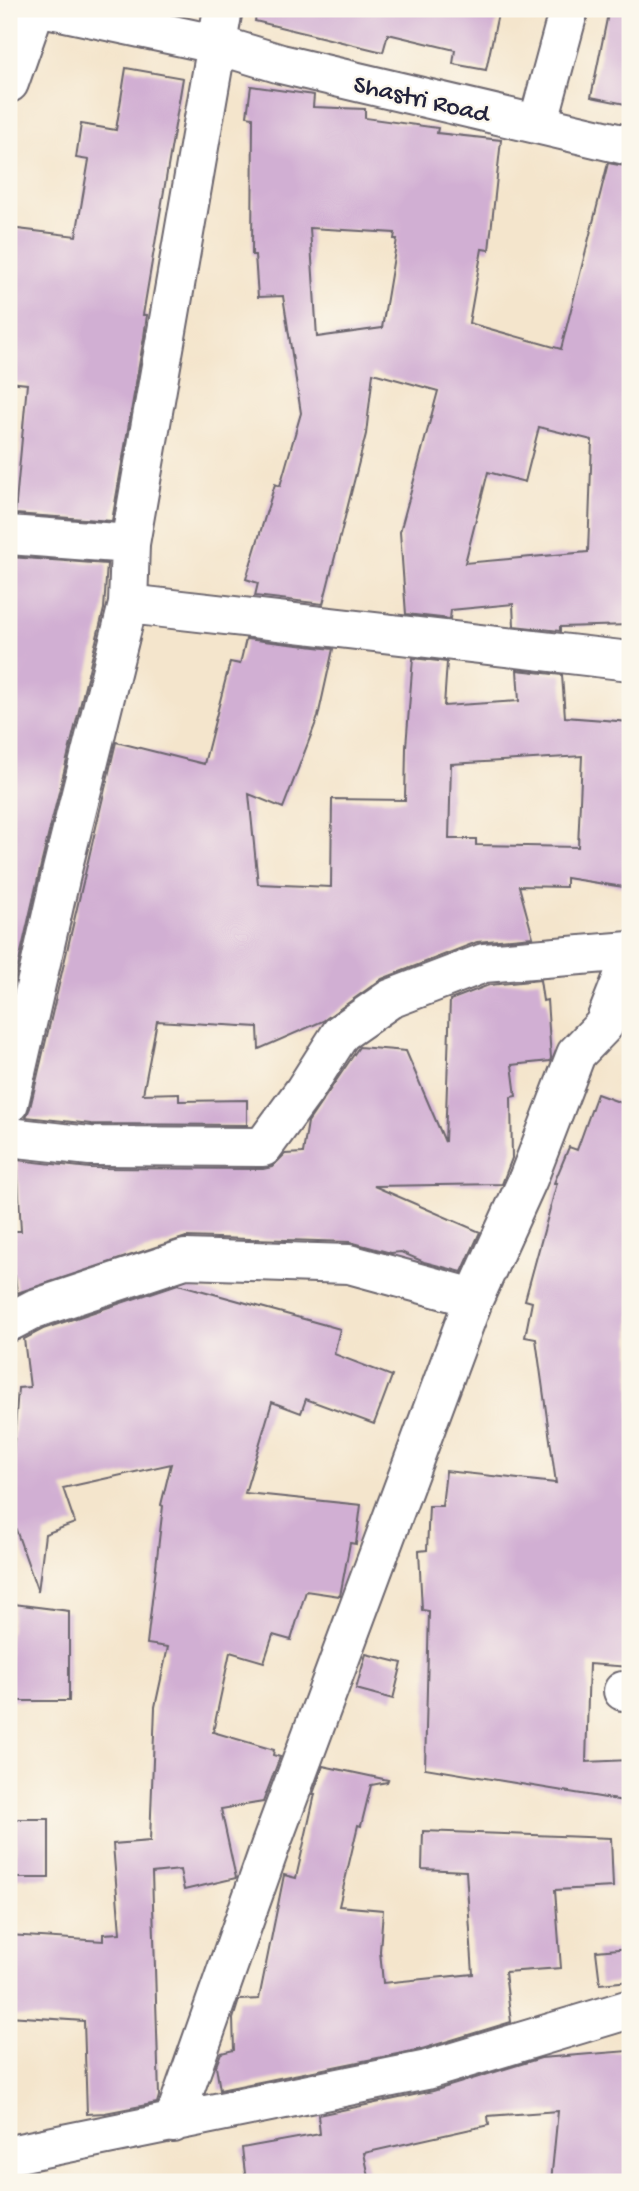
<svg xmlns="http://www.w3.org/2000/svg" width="639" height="2191" font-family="'Gochi Hand',sans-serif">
<rect width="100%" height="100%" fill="#fbf7ec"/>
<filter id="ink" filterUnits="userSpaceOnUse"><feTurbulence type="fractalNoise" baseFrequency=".0143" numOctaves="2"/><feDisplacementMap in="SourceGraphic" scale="14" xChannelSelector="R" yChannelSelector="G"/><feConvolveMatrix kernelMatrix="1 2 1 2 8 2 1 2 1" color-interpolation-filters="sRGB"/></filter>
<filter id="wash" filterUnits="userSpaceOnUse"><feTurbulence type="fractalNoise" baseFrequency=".00686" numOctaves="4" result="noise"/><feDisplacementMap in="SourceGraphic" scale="28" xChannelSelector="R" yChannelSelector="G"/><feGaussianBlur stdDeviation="1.57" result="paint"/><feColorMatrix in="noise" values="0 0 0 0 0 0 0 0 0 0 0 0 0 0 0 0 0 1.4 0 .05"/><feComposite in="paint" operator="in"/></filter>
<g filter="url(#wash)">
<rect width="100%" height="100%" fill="#f4e5cc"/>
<g id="blocks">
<path fill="#d1afd3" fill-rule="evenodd" d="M 257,9 L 499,9 L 486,70 L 453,64 L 455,50 L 388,34 L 383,52 L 255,21 Z
M 609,9 L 630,9 L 630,105 L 591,97 Z
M 126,68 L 183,78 L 143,315 L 147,315 L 144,337 L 112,521 L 15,514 L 27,384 L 9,382 L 9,228 L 76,236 L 89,160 L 76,158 L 81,124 L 116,130 Z
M 251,86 L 314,95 L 313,107 L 365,109 L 365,118 L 438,128 L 437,133 L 501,140 L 489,250 L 482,249 L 469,323 L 561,349 L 608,163 L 630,167 L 630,625 L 560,627 L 560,631 L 514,626 L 513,604 L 451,610 L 450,619 L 406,614 L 400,532 L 438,391 L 373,373 L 366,434 L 323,604 L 255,596 L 258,583 L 246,579 L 275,484 L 280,486 L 301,413 L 283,296 L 258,297 L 255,255 L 252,255 L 253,117 L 247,116 ZM 310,228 L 395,233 L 394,239 L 397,239 L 382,328 L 317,337 ZM 539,427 L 592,440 L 588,552 L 465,563 L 488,472 L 525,482 Z
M 10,557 L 107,564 L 104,609 L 41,865 L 9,1005 Z
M 246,639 L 333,649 L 318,717 L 283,808 L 249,794 L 258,884 L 331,887 L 332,799 L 405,800 L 406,747 L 413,658 L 447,662 L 444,706 L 519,701 L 517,670 L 562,675 L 565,717 L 630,722 L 630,888 L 566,878 L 566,887 L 519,886 L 533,937 L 477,942 L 382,979 L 323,1021 L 259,1049 L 258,1027 L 157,1021 L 143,1094 L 179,1093 L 179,1101 L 247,1100 L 247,1125 L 91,1124 L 26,1117 L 30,1108 L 116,742 L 204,764 L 230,662 L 240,664 ZM 582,756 L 578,847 L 476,845 L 476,839 L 449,839 L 451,764 Z
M 540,980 L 543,1001 L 547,1000 L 551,1058 L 550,1061 L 512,1065 L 516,1096 L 511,1097 L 512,1158 L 502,1184 L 374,1186 L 480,1232 L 462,1272 L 424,1262 L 401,1252 L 391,1253 L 350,1242 L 186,1237 L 17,1293 L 15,1276 L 11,1276 L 10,1231 L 21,1231 L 17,1160 L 90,1168 L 263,1169 L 272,1167 L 285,1154 L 303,1153 L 308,1122 L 359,1047 L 406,1051 L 445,1142 L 450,1000 L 489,985 Z
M 597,1094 L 630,1106 L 630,1667 L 589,1664 L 586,1762 L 630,1760 L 630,1802 L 425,1768 L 429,1611 L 422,1610 L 419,1551 L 427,1550 L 429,1506 L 442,1506 L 446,1471 L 556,1483 L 536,1339 L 525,1337 L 532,1302 L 525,1300 L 557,1183 L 554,1183 L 569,1147 L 577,1150 Z
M 178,1284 L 340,1329 L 334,1354 L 392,1376 L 374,1424 L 306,1399 L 301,1413 L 272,1402 L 245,1493 L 361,1505 L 356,1544 L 350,1543 L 340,1596 L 306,1591 L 291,1640 L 273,1635 L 264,1662 L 230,1652 L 213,1732 L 274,1750 L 273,1755 L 280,1757 L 263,1802 L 221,1809 L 236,1878 L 184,1890 L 180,1870 L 152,1873 L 159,2096 L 157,2103 L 105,2113 L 87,2114 L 84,2021 L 9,2016 L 9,1935 L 103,1941 L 103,1934 L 120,1933 L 113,1844 L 150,1841 L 155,1707 L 168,1647 L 147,1644 L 163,1506 L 161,1505 L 171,1464 L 63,1488 L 75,1523 L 45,1534 L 38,1592 L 9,1510 L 18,1388 L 30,1387 L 24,1339 L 43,1329 Z
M 14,1604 L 69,1611 L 69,1701 L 9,1701 L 9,1643 Z
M 366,1654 L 402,1663 L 393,1699 L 356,1689 Z
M 323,1766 L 388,1780 L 387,1782 L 371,1785 L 361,1826 L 358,1825 L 339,1906 L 383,1910 L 380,1951 L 383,1983 L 473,1974 L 466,1871 L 422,1869 L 423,1831 L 611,1838 L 613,1887 L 555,1890 L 561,1968 L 505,1972 L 511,2022 L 422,2049 L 220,2090 L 216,2066 L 221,2053 L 234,2050 L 233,2019 L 239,2000 L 259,1999 L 284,1875 L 296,1878 L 315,1794 L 313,1794 Z
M 16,1819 L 49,1819 L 49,1878 L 16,1878 Z
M 630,1948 L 630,1981 L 600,1984 L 596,1951 Z
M 628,2051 L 630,2182 L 551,2182 L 558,2111 L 488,2116 L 489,2125 L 364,2153 L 370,2182 L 246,2182 L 242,2148 L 320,2134 L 318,2115 L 433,2091 L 541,2058 Z"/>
</g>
</g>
<g filter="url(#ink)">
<use href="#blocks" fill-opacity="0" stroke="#6c666e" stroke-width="2"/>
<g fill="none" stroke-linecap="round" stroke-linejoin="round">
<g stroke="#6c666e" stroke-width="42">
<path id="minor" d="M 51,9 L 215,44 L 281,64 L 630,146
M 9,83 L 35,9
M 538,124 L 569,9
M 9,535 L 130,544
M 128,604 L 630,661
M 9,1103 L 62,870 L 128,604 L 130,544 L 223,9
M 9,1137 L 90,1146 L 263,1147 L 304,1091 L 341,1033 L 390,999 L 484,963 L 630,951
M 9,1322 L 34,1309 L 185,1259 L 349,1264 L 474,1298
M 623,1691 L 630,1691
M 173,2123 L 271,1844 L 474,1298 L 528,1179 L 576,1054 L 604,1025 L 630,959
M 9,2155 L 427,2070 L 630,2009"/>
</g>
<use href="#minor" stroke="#fff" stroke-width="38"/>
</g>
</g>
<g text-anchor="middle" stroke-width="5" stroke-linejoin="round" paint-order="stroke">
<g font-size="26" fill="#22223b" stroke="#fbf7ec">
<text transform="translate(422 97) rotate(13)" y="9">Shastri Road</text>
</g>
</g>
<rect width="639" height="2191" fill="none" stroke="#fbf7ec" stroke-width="35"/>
</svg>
